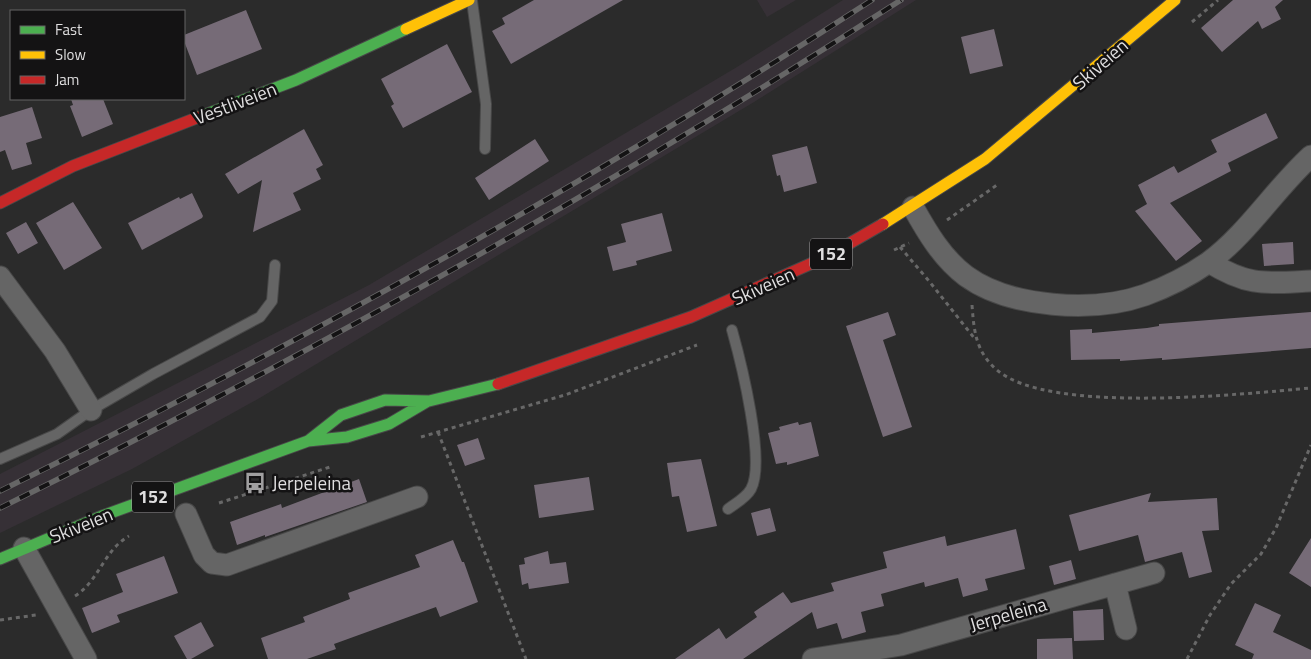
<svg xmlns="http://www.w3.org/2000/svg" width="1311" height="659" font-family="'Titillium Web',sans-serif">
<rect width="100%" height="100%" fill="#2b2b2b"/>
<path fill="#363036" d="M 757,0 L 796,0 L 767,17 Z
M 843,0 L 916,0 L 754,102 L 258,399 L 132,469 L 0,533 L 0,474 L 369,285 L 737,67 Z"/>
<path fill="#766b77" d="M 534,0 L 623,0 L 511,64 L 492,31 L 505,24 L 502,18 Z
M 1233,0 L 1283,0 L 1275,7 L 1281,19 L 1262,29 L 1258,21 L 1222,52 L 1201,28 Z
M 246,10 L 262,49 L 197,75 L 184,41 L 184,35 Z
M 994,29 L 1003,66 L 970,74 L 961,37 Z
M 447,44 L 472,92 L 403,128 L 391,106 L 394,104 L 381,79 Z
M 71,99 L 103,99 L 113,124 L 82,137 L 70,106 L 73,105 Z
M 32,107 L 42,138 L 26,143 L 32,164 L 12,170 L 5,150 L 0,152 L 0,117 Z
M 1266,113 L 1278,138 L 1228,163 L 1231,171 L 1170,203 L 1202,241 L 1176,261 L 1135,211 L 1147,204 L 1138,185 L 1174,166 L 1178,173 L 1217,152 L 1211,140 Z
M 304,129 L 323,165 L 316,169 L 321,179 L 293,193 L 301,210 L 253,232 L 262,180 L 238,194 L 225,174 Z
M 535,139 L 549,161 L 489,200 L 475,178 Z
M 807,146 L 817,183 L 784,192 L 780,175 L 777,176 L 772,155 Z
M 192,193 L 203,216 L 202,218 L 142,250 L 128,223 L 179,197 L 180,199 Z
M 73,202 L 102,248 L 64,270 L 36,223 Z
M 662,213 L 672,251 L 636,261 L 637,265 L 613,271 L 607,247 L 626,242 L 621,224 Z
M 26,222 L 38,243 L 18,254 L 6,233 Z
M 1293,242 L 1294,264 L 1264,266 L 1262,244 Z
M 888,312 L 896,335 L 883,340 L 912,427 L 883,437 L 846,326 Z
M 1311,312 L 1311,348 L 1162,360 L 1162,358 L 1120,361 L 1120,359 L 1071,360 L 1070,330 L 1092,329 L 1092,333 L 1147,328 L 1159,326 L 1159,324 Z
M 798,422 L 799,425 L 811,422 L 819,456 L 787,465 L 787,462 L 776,464 L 768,433 L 780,430 L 779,427 Z
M 478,438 L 485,459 L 465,466 L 457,445 Z
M 701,459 L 717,526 L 687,532 L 679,496 L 672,497 L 667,463 Z
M 589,477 L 594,510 L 539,518 L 534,485 Z
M 359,479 L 367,502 L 265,537 L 265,535 L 237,545 L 230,522 L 281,504 L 282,508 Z
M 1151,493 L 1148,502 L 1217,498 L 1219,530 L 1202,531 L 1212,572 L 1189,578 L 1182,552 L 1145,562 L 1138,535 L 1079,551 L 1069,515 Z
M 770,508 L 776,531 L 757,536 L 751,513 Z
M 1016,529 L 1025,569 L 985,579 L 988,590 L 963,597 L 958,578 L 925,587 L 924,582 L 881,594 L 884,606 L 861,612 L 866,632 L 842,639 L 837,623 L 817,629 L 812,612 L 743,659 L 675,659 L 719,628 L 726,639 L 757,617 L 754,612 L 783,592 L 791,603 L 834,591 L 831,583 L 887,568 L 883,552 L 945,536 L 947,546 Z
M 1311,538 L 1311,587 L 1289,573 Z
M 453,540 L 462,562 L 464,562 L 478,602 L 440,617 L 436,607 L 334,644 L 336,649 L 307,659 L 268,659 L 261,638 L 305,622 L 303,617 L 350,599 L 348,593 L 420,567 L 415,555 Z
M 548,551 L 550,564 L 566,562 L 569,583 L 529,589 L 528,583 L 522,585 L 519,565 L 525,564 L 524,558 Z
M 164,556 L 178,593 L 117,615 L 120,622 L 92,633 L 82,608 L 123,592 L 116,574 Z
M 1071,560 L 1076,579 L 1054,585 L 1049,566 Z
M 1255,603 L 1281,615 L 1273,632 L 1311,650 L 1311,659 L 1252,659 L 1254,654 L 1235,645 Z
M 1103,609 L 1104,640 L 1074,641 L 1073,611 Z
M 201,622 L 214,646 L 191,659 L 187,659 L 174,636 Z
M 1072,638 L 1073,659 L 1037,659 L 1037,639 Z"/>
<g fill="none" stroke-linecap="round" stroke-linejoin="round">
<g stroke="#484848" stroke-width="12">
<path id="lane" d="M 472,1 L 486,104 L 485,149
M 0,459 L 57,434 L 91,410 L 153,374 L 260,317 L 272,301 L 275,265
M 728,509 C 736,503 746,498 751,489 C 766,462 741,362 732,330"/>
</g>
<g stroke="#484848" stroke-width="23">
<path id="street" d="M 913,207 C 927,232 942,258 966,276 C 1010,308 1094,313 1145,295 C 1167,287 1189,276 1209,262 C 1248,233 1275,189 1311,156
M 1209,262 C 1249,287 1266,283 1311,281
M 0,277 L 55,351 L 91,410
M 186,514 L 204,555 L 212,563 L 227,565 L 417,497
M 24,548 L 86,659
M 1115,584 L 1126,629
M 813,659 L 901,645 L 1154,573"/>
</g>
<g stroke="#484848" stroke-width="13">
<path id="fast" d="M 199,117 L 296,80 L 406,29
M 308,441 L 341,415 L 385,400 L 429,401 L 498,384
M 0,559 L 102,516 L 308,441 L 347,437 L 389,424 L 428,401"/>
</g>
<g stroke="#484848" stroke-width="13">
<path id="slow" d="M 406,29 L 469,0
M 883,224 L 985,159 L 1175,0"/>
</g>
<g stroke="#484848" stroke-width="13">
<path id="jam" d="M 0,203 L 73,166 L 199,117
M 498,384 L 691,317 L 826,257 L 883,224"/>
</g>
<path stroke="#686868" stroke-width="3" stroke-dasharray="4 4" stroke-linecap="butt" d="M 1192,22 L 1218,0
M 947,220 L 997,185
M 900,247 L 929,281 L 975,339
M 894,250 L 909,243
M 972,305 C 974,332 976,352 997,370 C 1049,415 1242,394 1311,388
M 438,432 L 526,659
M 421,437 L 565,395 L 697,345
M 219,503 L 330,467
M 75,596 C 99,581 104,550 129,536
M 0,620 L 36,615
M 1187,659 L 1210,615 L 1231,584 L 1261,554 L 1276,528 L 1311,445"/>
<use href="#lane" stroke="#656565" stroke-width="10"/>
<use href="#street" stroke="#656565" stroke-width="21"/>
<use href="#fast" stroke="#4caf50" stroke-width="11"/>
<use href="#slow" stroke="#ffc107" stroke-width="11"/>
<use href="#jam" stroke="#c62828" stroke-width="11"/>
<g stroke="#666" stroke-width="5.5">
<path id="rail" d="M 0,491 C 299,344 593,181 872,0
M 0,508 C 309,355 611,187 901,0"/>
</g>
<use href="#rail" stroke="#141314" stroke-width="4" stroke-dasharray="11" stroke-linecap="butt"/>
</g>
<defs>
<g id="bus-bare" transform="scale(1.725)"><path d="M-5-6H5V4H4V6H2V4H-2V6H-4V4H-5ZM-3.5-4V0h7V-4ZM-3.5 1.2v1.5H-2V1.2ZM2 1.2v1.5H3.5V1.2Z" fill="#a09fa0" stroke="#141314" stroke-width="2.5" paint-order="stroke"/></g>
</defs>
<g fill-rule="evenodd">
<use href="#bus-bare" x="255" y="483"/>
</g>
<g text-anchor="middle" stroke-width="5" stroke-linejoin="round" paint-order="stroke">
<g fill="#141314" stroke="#a2a1a2" stroke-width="1">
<rect x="810" y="238.5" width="42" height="31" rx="4"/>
<rect x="132" y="481.5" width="42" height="31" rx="4"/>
</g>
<g font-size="18" font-weight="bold" fill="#dfdedf">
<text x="831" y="260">152</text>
<text x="153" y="503">152</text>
</g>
<g font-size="19" fill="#dfdedf" stroke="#141314">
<text transform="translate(1100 64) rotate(-41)" y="7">Skiveien</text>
<text transform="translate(235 103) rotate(-21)" y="7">Vestliveien</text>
<text transform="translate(763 286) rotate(-24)" y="7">Skiveien</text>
<text transform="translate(81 525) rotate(-22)" y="7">Skiveien</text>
<text transform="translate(1008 614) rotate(-16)" y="7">Jerpeleina</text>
</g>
<g font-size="19" fill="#dfdedf" stroke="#141314" text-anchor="start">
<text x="272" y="490">Jerpeleina</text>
</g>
</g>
<rect x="10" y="10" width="175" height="90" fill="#141314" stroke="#656465"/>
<rect x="20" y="26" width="25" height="8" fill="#4caf50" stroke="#656465"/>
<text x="55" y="35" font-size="15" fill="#dfdedf">Fast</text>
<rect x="20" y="51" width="25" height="8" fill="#ffc107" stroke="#656465"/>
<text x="55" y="60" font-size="15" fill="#dfdedf">Slow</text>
<rect x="20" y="76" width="25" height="8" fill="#c62828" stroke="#656465"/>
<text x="55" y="85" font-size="15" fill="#dfdedf">Jam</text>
</svg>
